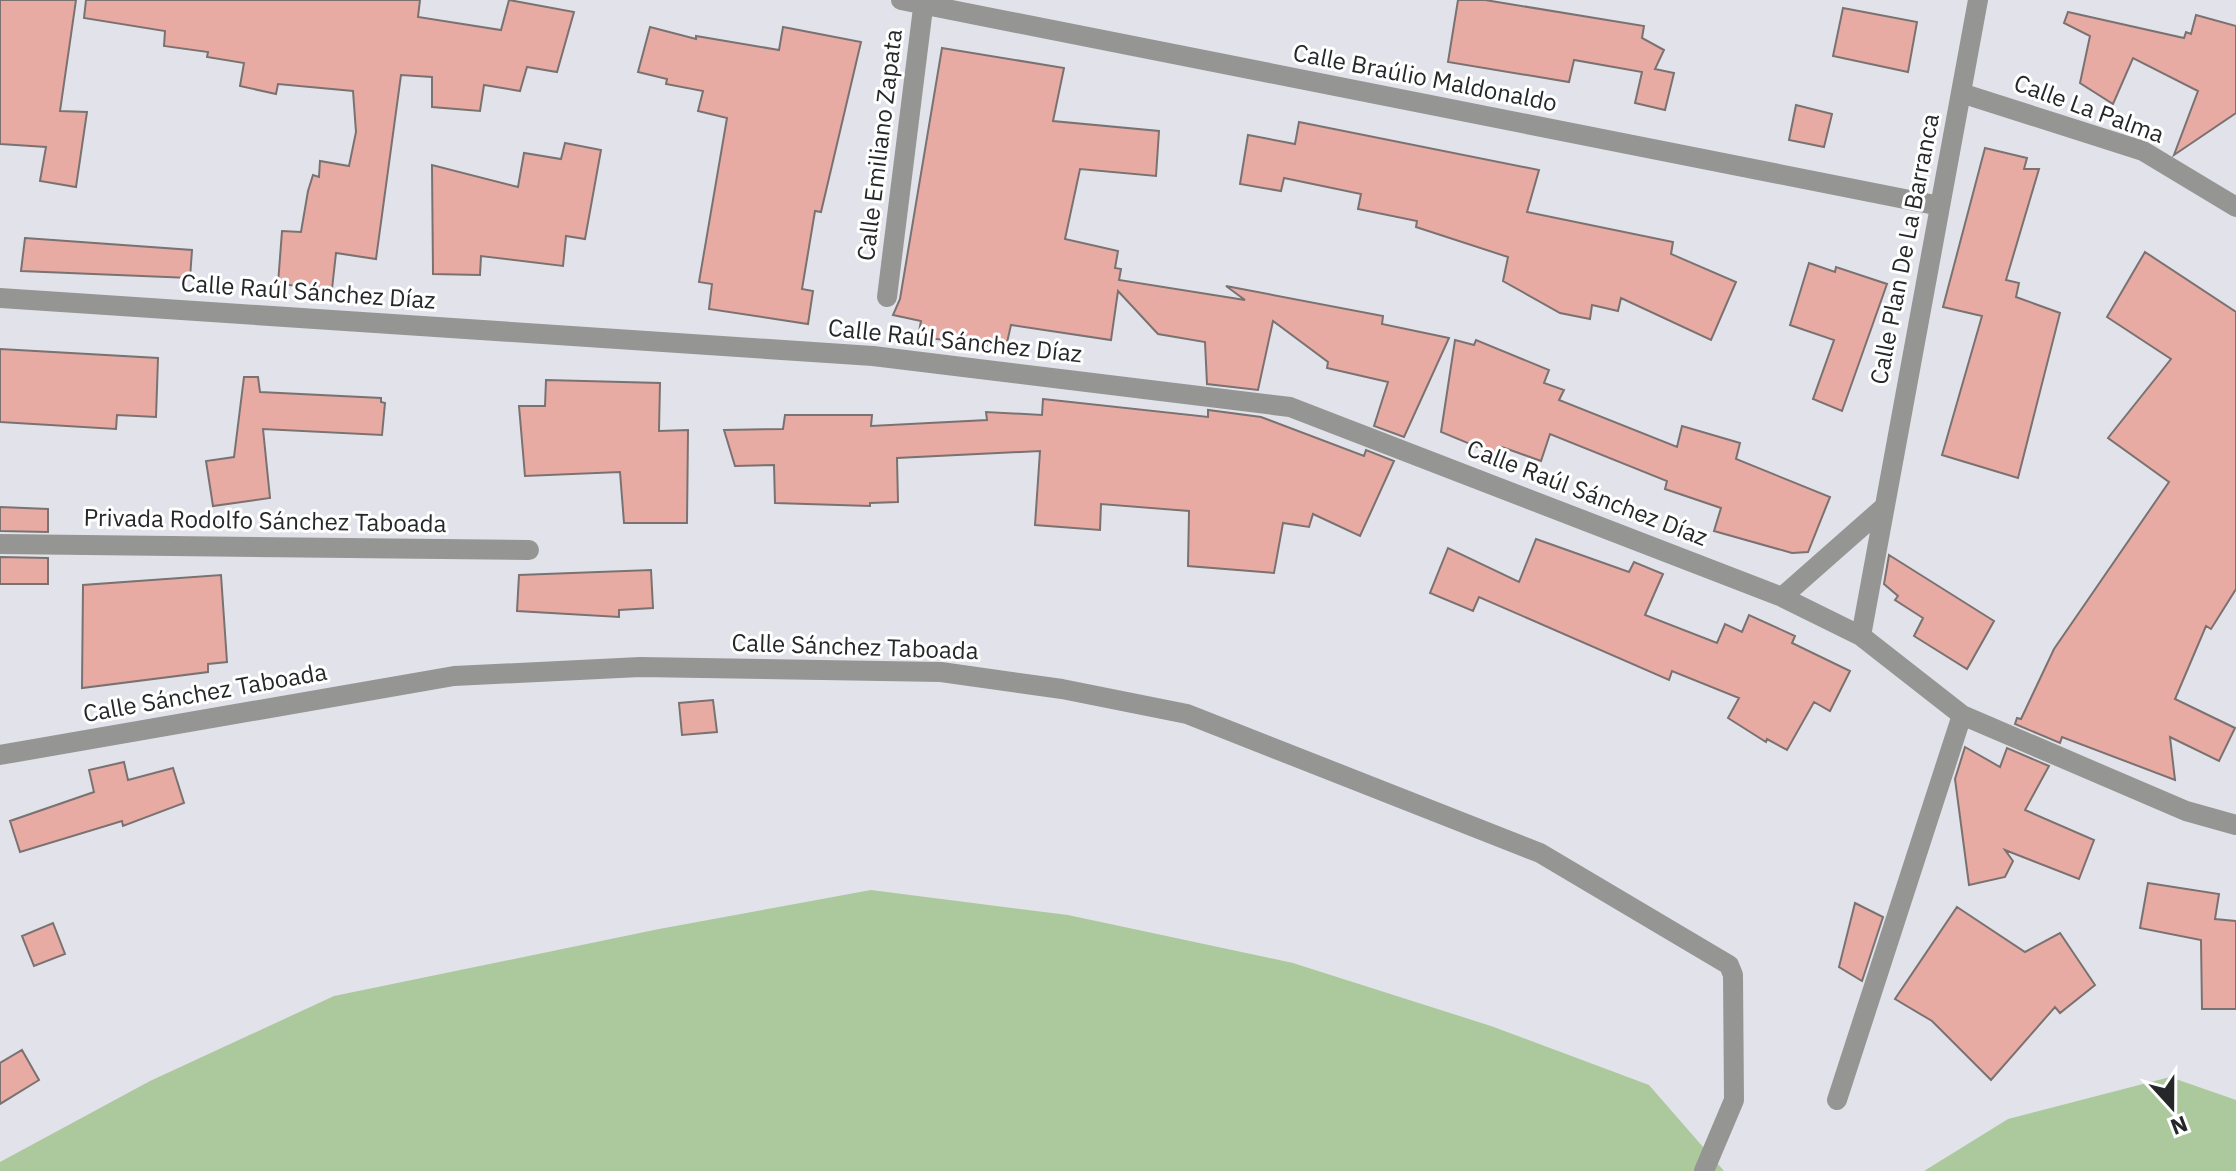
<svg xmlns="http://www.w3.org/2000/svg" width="2236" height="1171" font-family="'IBM Plex Sans',sans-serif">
<rect width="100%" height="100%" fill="#e2e3ea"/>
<path fill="#acc99d" d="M 871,890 L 1068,915 L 1293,963 L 1491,1026 L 1649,1085 L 1724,1171 L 0,1171 L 0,1162 L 150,1081 L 334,996 L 659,929 Z
M 2170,1077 L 2236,1100 L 2236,1171 L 1924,1171 L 2008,1119 Z"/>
<path fill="#e8aba4" stroke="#7a7271" stroke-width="2" d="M 0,0 L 76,0 L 60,111 L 87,112 L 76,187 L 40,181 L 46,147 L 0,144 Z
M 86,0 L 420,0 L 418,17 L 501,30 L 509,0 L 574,12 L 557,72 L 527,67 L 520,91 L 484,85 L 480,111 L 432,107 L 432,77 L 401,75 L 376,259 L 336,253 L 332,289 L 278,284 L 282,231 L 301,232 L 308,191 L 313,175 L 319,177 L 320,161 L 349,166 L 356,132 L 353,91 L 278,84 L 276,94 L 240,86 L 244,63 L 207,57 L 208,52 L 164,46 L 165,31 L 84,18 Z
M 1458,0 L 1485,0 L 1644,26 L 1642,38 L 1664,50 L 1655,69 L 1674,73 L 1665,110 L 1635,103 L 1642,72 L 1574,60 L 1569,82 L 1448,62 Z
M 1843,8 L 1917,22 L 1908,72 L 1833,56 Z
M 2068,12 L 2184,38 L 2186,32 L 2191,34 L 2196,15 L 2236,26 L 2236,113 L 2174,155 L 2198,91 L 2133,58 L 2113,104 L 2080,83 L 2090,36 L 2064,23 Z
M 650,27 L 696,39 L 696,36 L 779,50 L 783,27 L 861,42 L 821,212 L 815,211 L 802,289 L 813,291 L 808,324 L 709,309 L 712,284 L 699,282 L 727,118 L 698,111 L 703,91 L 666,84 L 667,79 L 638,72 Z
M 942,48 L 1064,68 L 1053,121 L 1159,131 L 1156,176 L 1080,169 L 1065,239 L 1118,251 L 1115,268 L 1121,269 L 1119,280 L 1245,300 L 1226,286 L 1383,316 L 1382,324 L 1449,338 L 1404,437 L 1374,426 L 1388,382 L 1327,368 L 1328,362 L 1273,321 L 1258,390 L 1207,384 L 1205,342 L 1158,334 L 1118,291 L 1111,340 L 1011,325 L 1006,347 L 918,337 L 921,321 L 893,315 L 900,299 Z
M 1796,105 L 1832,114 L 1824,147 L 1789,140 Z
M 1299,122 L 1539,170 L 1527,212 L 1673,242 L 1671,254 L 1736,282 L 1711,340 L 1621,298 L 1618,311 L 1592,305 L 1590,319 L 1560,313 L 1503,281 L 1508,257 L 1416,227 L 1417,221 L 1358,209 L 1361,194 L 1284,178 L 1281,191 L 1240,184 L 1248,135 L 1295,144 Z
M 565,143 L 601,150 L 585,239 L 566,236 L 563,266 L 481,256 L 480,275 L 433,274 L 432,165 L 518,187 L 524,153 L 561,159 Z
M 1985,148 L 2027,158 L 2024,169 L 2039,169 L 2006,280 L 2019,283 L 2016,297 L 2060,313 L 2018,478 L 1942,455 L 1982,316 L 1943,307 Z
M 25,238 L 192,250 L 190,278 L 21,271 Z
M 2145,252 L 2236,312 L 2236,589 L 2211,629 L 2206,626 L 2175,699 L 2235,728 L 2219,761 L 2170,737 L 2175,780 L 2062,737 L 2060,743 L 2015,724 L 2017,718 L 2021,719 L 2054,649 L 2169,482 L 2108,438 L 2171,359 L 2107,317 Z
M 1809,263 L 1835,272 L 1836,267 L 1887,284 L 1842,411 L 1813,399 L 1834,340 L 1790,325 Z
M 1455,340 L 1474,345 L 1476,340 L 1549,370 L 1544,383 L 1564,390 L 1559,400 L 1677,447 L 1682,426 L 1740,443 L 1736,459 L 1830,497 L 1808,552 L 1792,553 L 1714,531 L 1721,508 L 1665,489 L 1667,481 L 1550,434 L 1541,461 L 1502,447 L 1499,456 L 1441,432 Z
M 0,349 L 158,358 L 156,417 L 117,415 L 116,429 L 0,422 Z
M 244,377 L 258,377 L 260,392 L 381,398 L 381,402 L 385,403 L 382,435 L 263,429 L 270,498 L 213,506 L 206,461 L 234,457 Z
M 546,380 L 660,383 L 659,431 L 688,430 L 687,523 L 624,523 L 620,472 L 525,476 L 519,406 L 545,406 Z
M 1043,399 L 1208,417 L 1208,410 L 1261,417 L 1364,456 L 1366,450 L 1394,461 L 1360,536 L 1313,514 L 1309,527 L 1283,523 L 1274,573 L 1188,566 L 1189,511 L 1101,504 L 1100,530 L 1035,525 L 1040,451 L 897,458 L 898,502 L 870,503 L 870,506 L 775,503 L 774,465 L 735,466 L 724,430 L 783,429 L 785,415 L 872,415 L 871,426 L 987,420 L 986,412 L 1042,415 Z
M 0,507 L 48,509 L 48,532 L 0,531 Z
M 1536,539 L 1629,572 L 1634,562 L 1663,574 L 1645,615 L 1717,643 L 1725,624 L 1742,632 L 1749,615 L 1795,636 L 1792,643 L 1850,671 L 1830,711 L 1814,702 L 1787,750 L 1767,739 L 1766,742 L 1728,718 L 1739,698 L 1672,671 L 1669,680 L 1479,597 L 1473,611 L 1430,593 L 1448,548 L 1519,582 Z
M 1889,555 L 1994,621 L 1967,669 L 1914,636 L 1923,618 L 1895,600 L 1898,596 L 1884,584 Z
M 0,557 L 48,558 L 48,584 L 0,584 Z
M 651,570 L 653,608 L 619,610 L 619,617 L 517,611 L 519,575 Z
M 221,575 L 227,662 L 208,664 L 208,672 L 82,688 L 83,585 Z
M 713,700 L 717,732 L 682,735 L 679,703 Z
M 1965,747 L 2000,767 L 2007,748 L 2049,766 L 2025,810 L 2094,840 L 2079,879 L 2005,850 L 2013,861 L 2005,877 L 1969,885 L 1955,779 Z
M 124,762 L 128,780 L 173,768 L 184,803 L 123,826 L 122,821 L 20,852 L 10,821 L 94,792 L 89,770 Z
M 2148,883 L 2219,894 L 2215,919 L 2236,921 L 2236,1009 L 2202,1009 L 2201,940 L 2140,928 Z
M 1855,903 L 1883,917 L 1862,981 L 1839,967 Z
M 1957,907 L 2025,952 L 2060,933 L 2095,985 L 2060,1013 L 2055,1007 L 1991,1080 L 1932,1021 L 1895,999 Z
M 53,923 L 65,954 L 34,966 L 22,936 Z
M 22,1050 L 39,1080 L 0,1104 L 0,1063 Z"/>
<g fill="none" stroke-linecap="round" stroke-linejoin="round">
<path stroke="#959693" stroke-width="20" d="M 901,0 L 1940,206
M 1961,93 L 2143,151 L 2236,207
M 887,297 L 924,0
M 0,298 L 873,356 L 1290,407 L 1782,597 L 1861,636 L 1962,715 L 2186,811 L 2236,825
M 0,544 L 529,550
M 1782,597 L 1883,508
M 1861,636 L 1978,0
M 0,755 L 454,676 L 640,667 L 941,672 L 1062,689 L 1187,714 L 1540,853 L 1729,965 L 1733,975 L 1734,1100 L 1704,1171
M 1837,1100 L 1962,715"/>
</g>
<g text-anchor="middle" stroke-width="6" stroke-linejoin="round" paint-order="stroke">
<g font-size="24" fill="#262729" stroke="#fff">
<text transform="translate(1425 78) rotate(11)" y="8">Calle Braúlio Maldonaldo</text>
<text transform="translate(2089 109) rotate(20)" y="8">Calle La Palma</text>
<text transform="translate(880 145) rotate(-83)" y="8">Calle Emiliano Zapata</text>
<text transform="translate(1905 249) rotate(-79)" y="8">Calle Plan De La Barranca</text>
<text transform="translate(308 292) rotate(4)" y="8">Calle Raúl Sánchez Díaz</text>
<text transform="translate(955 341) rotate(6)" y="8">Calle Raúl Sánchez Díaz</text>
<text transform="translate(1587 493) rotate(21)" y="8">Calle Raúl Sánchez Díaz</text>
<text transform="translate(265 521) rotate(1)" y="8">Privada Rodolfo Sánchez Taboada</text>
<text transform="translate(855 647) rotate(2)" y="8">Calle Sánchez Taboada</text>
<text transform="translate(205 693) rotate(-10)" y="8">Calle Sánchez Taboada</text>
</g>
</g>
<g transform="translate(2172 1107) rotate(159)" stroke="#ffffff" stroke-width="6" paint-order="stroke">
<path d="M0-6L14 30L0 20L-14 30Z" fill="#262729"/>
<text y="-12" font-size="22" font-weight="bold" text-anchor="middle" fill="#262729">N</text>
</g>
</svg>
